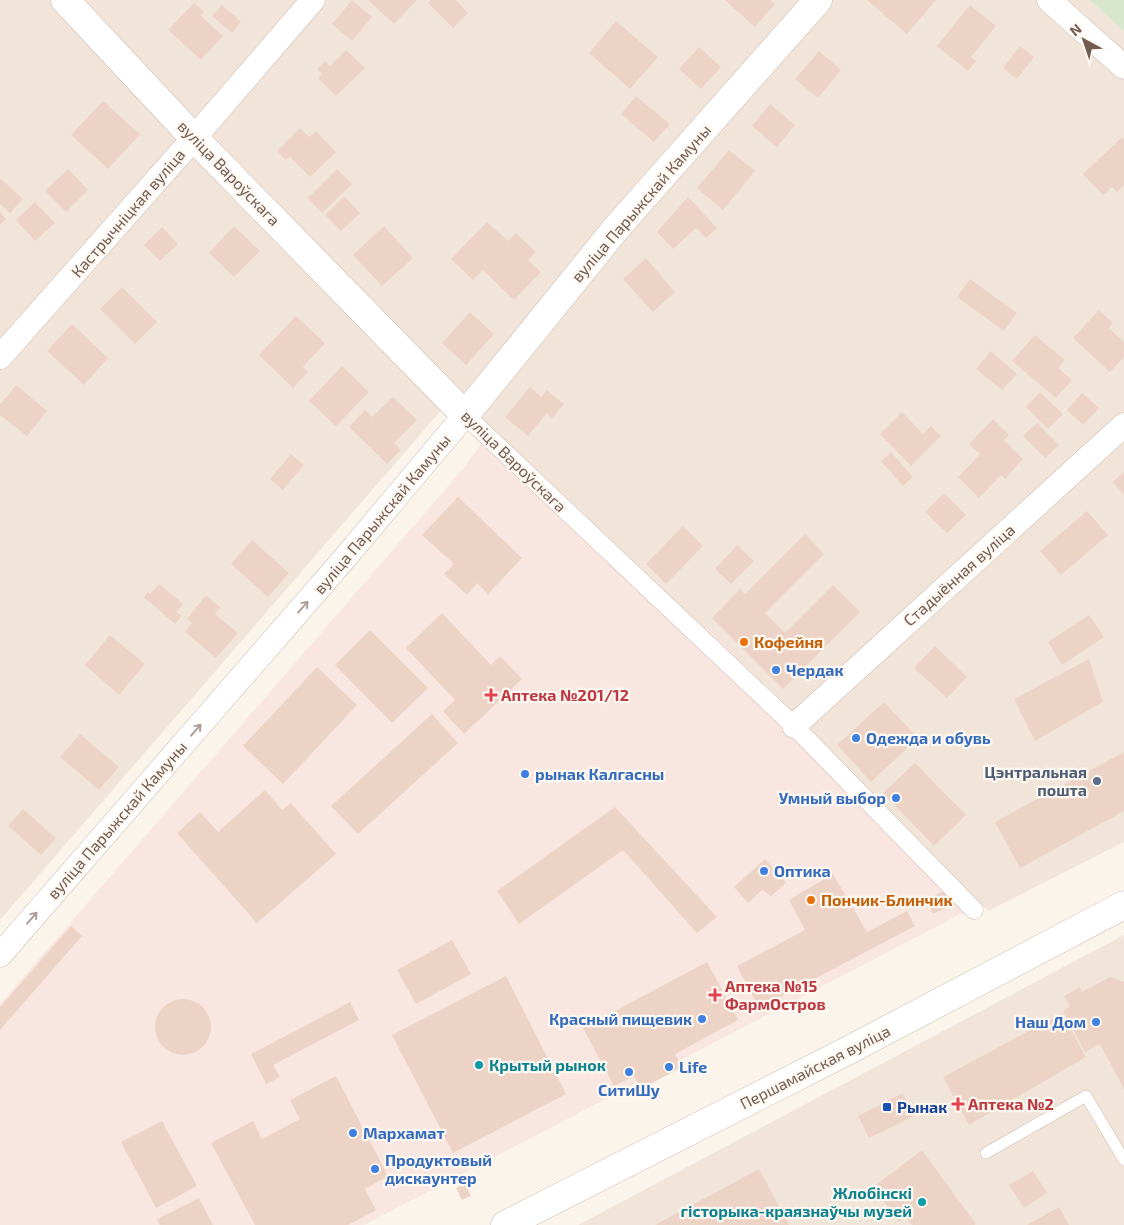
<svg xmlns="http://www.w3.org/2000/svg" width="1124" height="1225" font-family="'Exo 2',sans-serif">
<rect width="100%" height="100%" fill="#faf4eb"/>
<path fill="#f1e5da" d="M 0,0 L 1124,0 L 1124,842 L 988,911 L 791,712 L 456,393 L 0,920 Z
M 1124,935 L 1124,1225 L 578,1225 Z"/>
<path fill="#f9e6e1" d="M 482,443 L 692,642 L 708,628 L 978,905 L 364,1225 L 0,1225 L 0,1004 L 462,470 Z"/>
<path fill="#d8e7cb" d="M 1090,0 L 1124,0 L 1124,31 Z"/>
<path fill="#edd3c6" d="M 352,0 L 372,17 L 352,41 L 332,24 Z
M 368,0 L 417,0 L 394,24 Z
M 431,0 L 456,0 L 468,13 L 453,28 L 428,3 Z
M 725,0 L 770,0 L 775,4 L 755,27 Z
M 867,0 L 936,0 L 907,34 Z
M 194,3 L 204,12 L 200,15 L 223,36 L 201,60 L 168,30 Z
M 222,5 L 241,22 L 232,33 L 212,16 Z
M 970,5 L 996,26 L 971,57 L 976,61 L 968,71 L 937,46 Z
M 616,21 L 658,57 L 630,89 L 589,53 Z
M 1020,46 L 1034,57 L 1017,79 L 1003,68 Z
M 699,47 L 721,67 L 701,89 L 679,69 Z
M 346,50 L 365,68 L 336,96 L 318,78 L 322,74 L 317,69 L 325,61 L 330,66 Z
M 819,51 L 841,70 L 818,98 L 795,79 Z
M 636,96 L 670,124 L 654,142 L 621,114 Z
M 103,101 L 140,134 L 108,169 L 71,135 Z
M 770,104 L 795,125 L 777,147 L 752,126 Z
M 300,128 L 309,137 L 316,131 L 336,152 L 310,177 L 290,157 L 286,160 L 277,151 Z
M 1122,137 L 1124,140 L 1124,185 L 1117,192 L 1112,187 L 1103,195 L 1083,174 Z
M 729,150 L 755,171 L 723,210 L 697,188 Z
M 68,169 L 88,190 L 66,212 L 45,191 Z
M 337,169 L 352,184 L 322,213 L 308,198 Z
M 0,178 L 23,199 L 10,213 L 0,204 Z
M 344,196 L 360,213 L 341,231 L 325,215 Z
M 688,197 L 717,228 L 706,238 L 696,228 L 673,249 L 657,232 Z
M 35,202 L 55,223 L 35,241 L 16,220 Z
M 0,212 L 6,219 L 0,225 Z
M 487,222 L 508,241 L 516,233 L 536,252 L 528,260 L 541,272 L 514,300 L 483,270 L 473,280 L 451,259 Z
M 234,226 L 260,251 L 234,277 L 209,253 Z
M 384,226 L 413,258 L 382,286 L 353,255 Z
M 162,227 L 178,244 L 160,261 L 144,245 Z
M 646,258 L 675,292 L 653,312 L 623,279 Z
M 970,279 L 1017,313 L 1004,331 L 957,297 Z
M 122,287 L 157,322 L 135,344 L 100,309 Z
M 1099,310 L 1113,323 L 1109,328 L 1124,342 L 1124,357 L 1110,372 L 1073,338 Z
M 470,312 L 494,334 L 466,365 L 442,343 Z
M 296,316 L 325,343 L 303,367 L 308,372 L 293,388 L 259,355 Z
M 72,324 L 108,358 L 84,385 L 47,351 Z
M 1035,335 L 1065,360 L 1058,368 L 1072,380 L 1056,398 L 1012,361 Z
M 991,351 L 1017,374 L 1002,390 L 976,369 Z
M 342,366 L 369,392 L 336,426 L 309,401 Z
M 16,385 L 47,411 L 27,436 L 0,415 L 0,405 Z
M 530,387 L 541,397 L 547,390 L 564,404 L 552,418 L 547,413 L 528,436 L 505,417 Z
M 1040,392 L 1063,414 L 1048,429 L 1026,407 Z
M 1082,393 L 1099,408 L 1083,425 L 1067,410 Z
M 393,397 L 417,420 L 394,443 L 401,450 L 387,464 L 349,427 L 365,410 L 372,417 Z
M 902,412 L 923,434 L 931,426 L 941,436 L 911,466 L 880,434 Z
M 993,419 L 1009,435 L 1004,440 L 1023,459 L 1005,479 L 1001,475 L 979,498 L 958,477 L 980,454 L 969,444 Z
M 1037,423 L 1059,445 L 1045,458 L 1023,436 Z
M 891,452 L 913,477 L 903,486 L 881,461 Z
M 291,454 L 304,465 L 283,490 L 270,479 Z
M 1124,472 L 1124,495 L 1113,482 Z
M 944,493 L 966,515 L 947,533 L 925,512 Z
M 458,497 L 522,558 L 488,594 L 477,583 L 467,595 L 444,574 L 454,564 L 422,535 Z
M 1087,511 L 1108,535 L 1061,575 L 1040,551 Z
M 683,526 L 703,546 L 666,584 L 646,564 Z
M 805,534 L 824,554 L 765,613 L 785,633 L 833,585 L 860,612 L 783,689 L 712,618 L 740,589 L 745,594 Z
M 252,540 L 289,573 L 268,597 L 231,564 Z
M 737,545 L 754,561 L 731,584 L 715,569 Z
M 159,584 L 183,604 L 176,612 L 182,616 L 175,624 L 144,597 L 148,592 L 150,594 Z
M 206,595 L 220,607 L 215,614 L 238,633 L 216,658 L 185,632 L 192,623 L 187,619 Z
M 442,613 L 491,665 L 500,656 L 522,679 L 464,734 L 443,711 L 455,700 L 406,648 Z
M 1089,615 L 1104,637 L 1062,665 L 1048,642 Z
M 370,630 L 428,688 L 392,723 L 335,665 Z
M 110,635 L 145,664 L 119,695 L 85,665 Z
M 935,646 L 967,677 L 947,698 L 914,668 Z
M 1089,659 L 1103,702 L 1035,741 L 1014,699 Z
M 317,667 L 357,705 L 283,784 L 243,746 Z
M 884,702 L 918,738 L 871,782 L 837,745 Z
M 432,714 L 458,743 L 358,834 L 331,806 Z
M 80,734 L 119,767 L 99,790 L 60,757 Z
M 1124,752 L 1124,811 L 1020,868 L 995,822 Z
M 915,763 L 966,815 L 934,846 L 883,793 Z
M 265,790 L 282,810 L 291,803 L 336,854 L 257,923 L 177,833 L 200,812 L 218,832 Z
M 615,807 L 717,917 L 697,933 L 623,850 L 519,924 L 497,891 Z
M 23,809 L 56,838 L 41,855 L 8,826 Z
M 765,859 L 786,883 L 771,896 L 762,890 L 748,903 L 734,887 Z
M 833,874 L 867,932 L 907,911 L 915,926 L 759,1008 L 737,966 L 805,930 L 789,900 Z
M 950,888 L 957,903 L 933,914 L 926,900 Z
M 71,926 L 82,936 L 0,1030 L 0,1007 Z
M 452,940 L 471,974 L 416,1004 L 397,970 Z
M 707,962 L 738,1020 L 675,1054 L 682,1067 L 641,1089 L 634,1076 L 614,1086 L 583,1028 Z
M 506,976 L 566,1094 L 453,1153 L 392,1035 Z
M 1110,977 L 1124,982 L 1124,1089 L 1100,1044 L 1085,1052 L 1063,1011 L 1070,1006 L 1064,996 L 1080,987 L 1082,992 Z
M155 1027a28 28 0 1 1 56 0a28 28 0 1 1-56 0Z
M 350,1002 L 359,1020 L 273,1065 L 280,1077 L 266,1084 L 251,1054 Z
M 1062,1013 L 1086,1057 L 969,1125 L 943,1077 Z
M 336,1076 L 388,1176 L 365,1189 L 376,1210 L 348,1225 L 255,1225 L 211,1143 L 253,1121 L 262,1139 L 300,1119 L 290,1100 Z
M 903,1093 L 914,1116 L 869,1138 L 858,1116 Z
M 162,1121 L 197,1186 L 156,1208 L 121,1142 Z
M 922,1150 L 976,1224 L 974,1225 L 912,1225 L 906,1217 L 899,1222 L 873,1187 Z
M 759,1169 L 789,1225 L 655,1225 Z
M 1033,1171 L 1047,1193 L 1024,1208 L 1009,1185 Z
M 465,1184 L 471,1196 L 462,1200 L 456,1188 Z
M 199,1198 L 213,1225 L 160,1225 L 157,1219 Z
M 1059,1207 L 1069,1225 L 1027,1225 Z"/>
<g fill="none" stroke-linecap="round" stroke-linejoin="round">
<g stroke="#ccbcb2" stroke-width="12">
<path id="service" d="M 986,1153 L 1086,1096 L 1124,1160"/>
</g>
<g stroke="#ccbcb2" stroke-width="19">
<path id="pedestrian" d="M 465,415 L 794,726 L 974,910"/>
</g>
<g stroke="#ccbcb2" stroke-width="25">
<path id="minor" d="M 1049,0 L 1124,67
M 0,357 L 194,138 L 313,0
M 794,726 L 1124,425
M 0,955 L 344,559 L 465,415"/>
</g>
<g stroke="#ccbcb2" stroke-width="29">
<path id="tertiary" d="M 65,0 L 194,138 L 465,415 L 618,226 L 818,0"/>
</g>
<g stroke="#cebcb0" stroke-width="29">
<path id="secondary" d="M 505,1225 L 847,1051 L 1124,905"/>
</g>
<use href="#service" stroke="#fff" stroke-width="11"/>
<use href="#pedestrian" stroke="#fff" stroke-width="18"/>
<use href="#minor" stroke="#fff" stroke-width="24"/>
<use href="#tertiary" stroke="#fff" stroke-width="28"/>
<use href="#secondary" stroke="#fff" stroke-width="28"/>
</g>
<defs><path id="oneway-shaft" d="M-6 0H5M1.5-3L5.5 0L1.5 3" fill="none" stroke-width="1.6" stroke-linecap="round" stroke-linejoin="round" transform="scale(1.25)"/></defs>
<g stroke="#ab9d97">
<use href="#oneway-shaft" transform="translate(303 607) rotate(-49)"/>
<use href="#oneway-shaft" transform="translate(196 730) rotate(-49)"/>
<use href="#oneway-shaft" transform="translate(32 918) rotate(-49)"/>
</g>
<g fill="#e8710a" stroke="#fdf8f1" stroke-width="2">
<circle cx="744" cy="642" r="5"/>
<circle cx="811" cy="900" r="5"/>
</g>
<g fill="#3f7fe0" stroke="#fdf8f1" stroke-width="2">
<circle cx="776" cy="670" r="5"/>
<circle cx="856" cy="738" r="5"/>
<circle cx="525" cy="774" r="5"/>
<circle cx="896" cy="798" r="5"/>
<circle cx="764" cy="871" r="5"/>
<circle cx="702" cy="1019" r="5"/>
<circle cx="1096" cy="1022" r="5"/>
<circle cx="669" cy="1067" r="5"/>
<circle cx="629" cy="1072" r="5"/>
<circle cx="353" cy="1133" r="5"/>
<circle cx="375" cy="1169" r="5"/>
</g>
<g fill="#e0444e" stroke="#fdf8f1" stroke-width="2">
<path d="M488.5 687.5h5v5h5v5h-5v5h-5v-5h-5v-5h5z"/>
<path d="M712.5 987.5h5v5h5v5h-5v5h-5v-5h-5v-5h5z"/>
<path d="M955.5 1096.5h5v5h5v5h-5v5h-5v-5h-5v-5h5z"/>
</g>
<circle fill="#5c6f8a" stroke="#fdf8f1" stroke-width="2" cx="1097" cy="781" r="5"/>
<g fill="#0f9aa8" stroke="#fdf8f1" stroke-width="2">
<circle cx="479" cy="1065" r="5"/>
<circle cx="922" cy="1202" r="5"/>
</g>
<rect fill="#1a4fb4" stroke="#fdf8f1" stroke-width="2" x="882" y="1102" width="10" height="10" rx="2.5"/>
<g text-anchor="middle" stroke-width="4.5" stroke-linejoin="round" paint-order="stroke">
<g font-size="16" fill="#735b51" stroke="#fdf8f1">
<text transform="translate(229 173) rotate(46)" y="6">вуліца Вароўскага</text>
<text transform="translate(641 203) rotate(-49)" y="6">вуліца Парыжскай Камуны</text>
<text transform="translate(128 213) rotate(-49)" y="6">Кастрычніцкая вуліца</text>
<text transform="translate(514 461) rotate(44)" y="6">вуліца Вароўскага</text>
<text transform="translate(382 514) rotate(-50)" y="6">вуліца Парыжскай Камуны</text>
<text transform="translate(959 575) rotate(-42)" y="6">Стадыённая вуліца</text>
<text transform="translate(117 820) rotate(-49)" y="6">вуліца Парыжскай Камуны</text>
<text transform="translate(815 1067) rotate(-27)" y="6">Першамайская вуліца</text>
</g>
<g font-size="16" font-weight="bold" fill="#c56008" stroke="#fdf8f1" text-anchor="start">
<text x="754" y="648">Кофейня</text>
<text x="821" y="906">Пончик-Блинчик</text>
</g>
<g font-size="16" font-weight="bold" fill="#366cbe" stroke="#fdf8f1" text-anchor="start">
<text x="786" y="676">Чердак</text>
<text x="866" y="744">Одежда и обувь</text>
<text x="535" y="780">рынак Калгасны</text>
<text x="886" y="804" text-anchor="end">Умный выбор</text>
<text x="774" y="877">Оптика</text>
<text x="692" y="1025" text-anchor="end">Красный пищевик</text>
<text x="1086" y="1028" text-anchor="end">Наш Дом</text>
<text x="679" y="1073">Life</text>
<text x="629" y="1096" text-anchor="middle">СитиШу</text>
<text x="363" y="1139">Мархамат</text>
<text x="385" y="1166">Продуктовый<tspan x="385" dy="18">дискаунтер</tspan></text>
</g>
<g font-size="16" font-weight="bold" fill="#be3a42" stroke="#fdf8f1" text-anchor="start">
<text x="501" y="701">Аптека №201/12</text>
<text x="725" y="992">Аптека №15<tspan x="725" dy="18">ФармОстров</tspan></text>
<text x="968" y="1110">Аптека №2</text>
</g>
<g font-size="16" font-weight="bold" fill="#4e5e75" stroke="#fdf8f1" text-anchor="end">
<text x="1087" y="778">Цэнтральная<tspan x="1087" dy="18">пошта</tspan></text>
</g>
<g font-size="16" font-weight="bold" fill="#0d838f" stroke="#fdf8f1" text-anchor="start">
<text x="489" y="1071">Крытый рынок</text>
<text x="912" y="1199" text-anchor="end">Жлобінскі<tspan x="912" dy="18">гісторыка-краязнаўчы музей</tspan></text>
</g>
<g font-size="16" font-weight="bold" fill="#164399" stroke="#fdf8f1" text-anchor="start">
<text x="897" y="1113">Рынак</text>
</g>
</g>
<g transform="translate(1084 40) rotate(320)" stroke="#fdf8f1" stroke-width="4" paint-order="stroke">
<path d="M0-4L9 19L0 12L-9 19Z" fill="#735b51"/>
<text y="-8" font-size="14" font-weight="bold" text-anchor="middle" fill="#735b51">N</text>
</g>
</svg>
